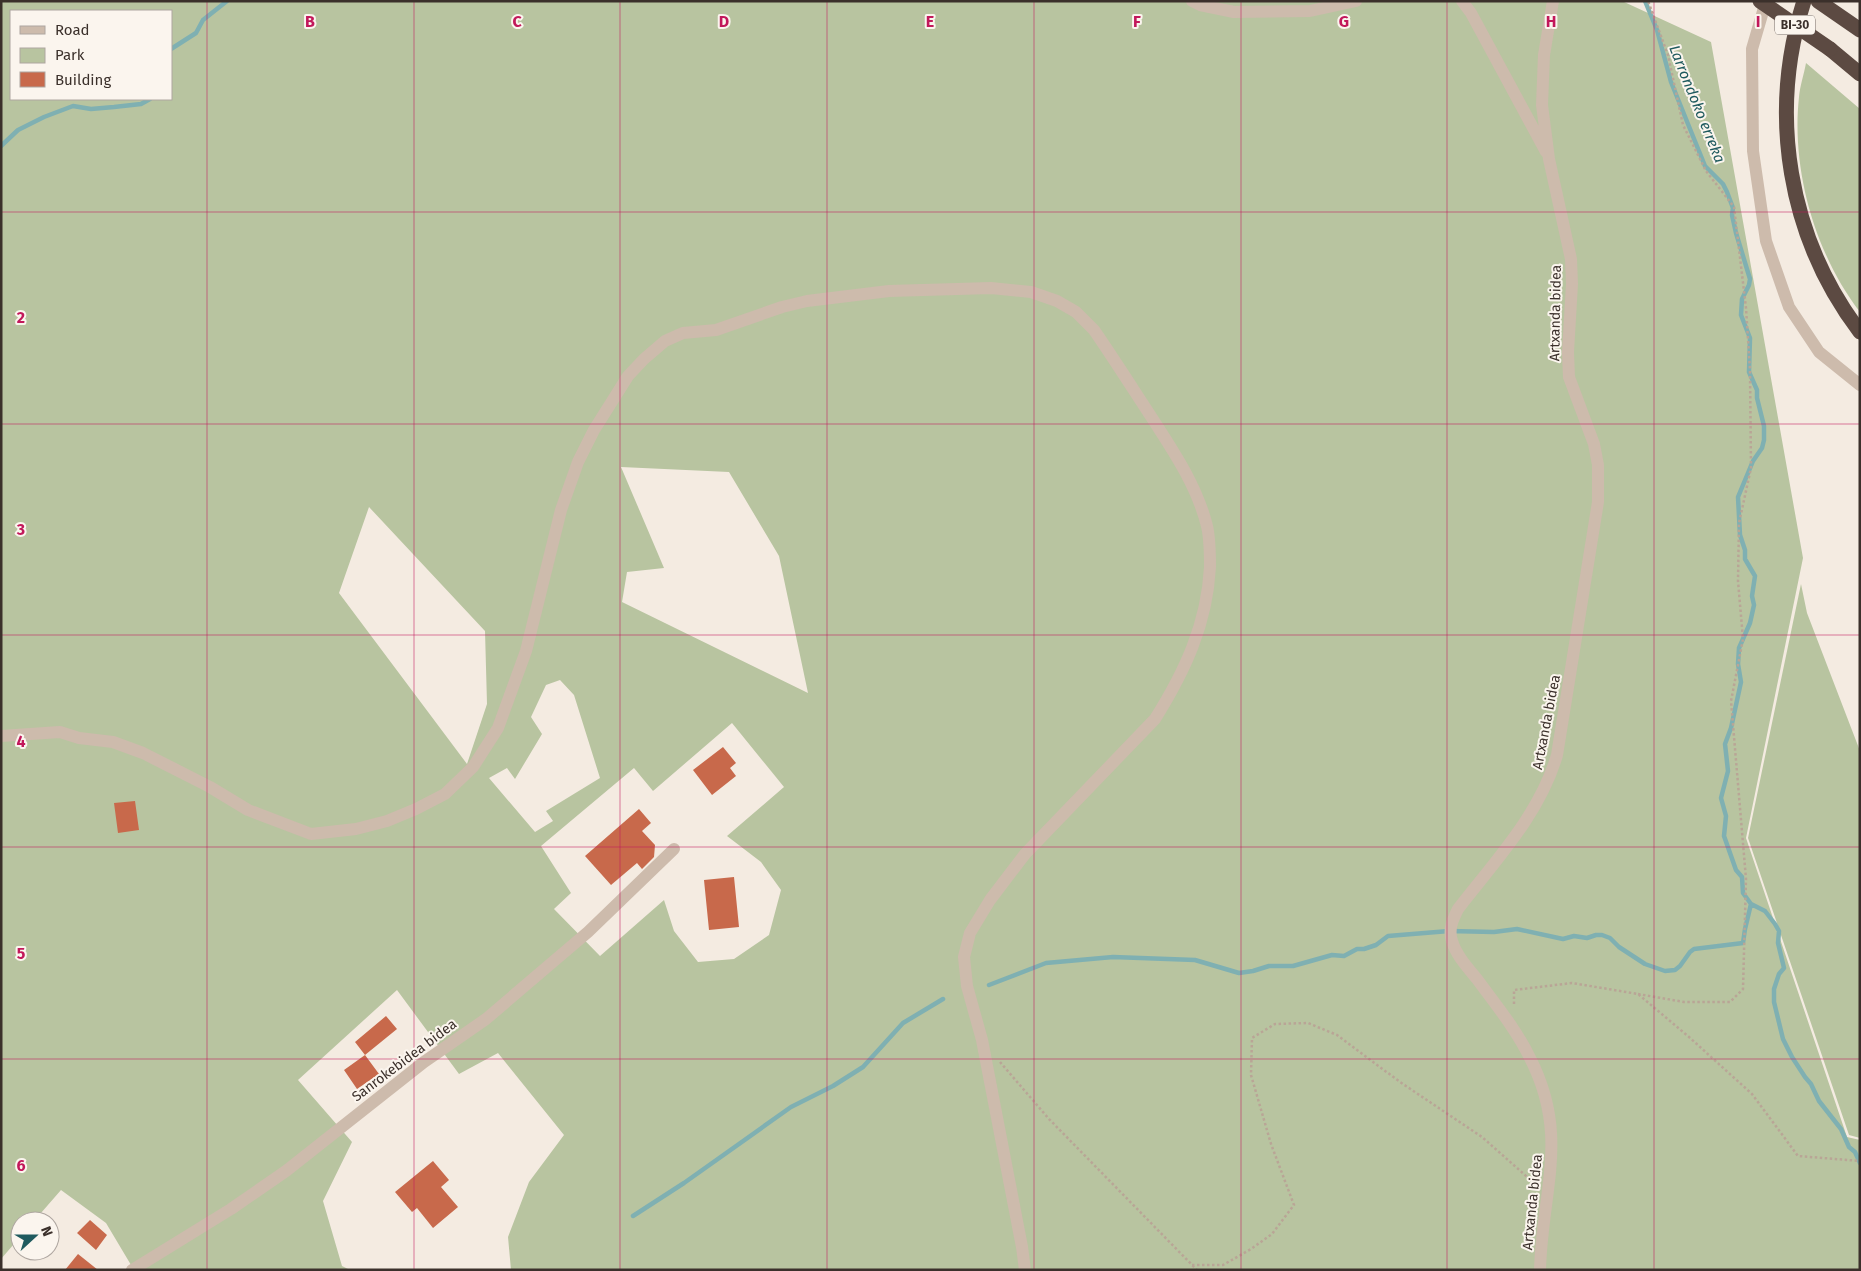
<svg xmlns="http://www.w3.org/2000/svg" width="1861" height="1271" font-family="'Fira Sans',sans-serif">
<rect width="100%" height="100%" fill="#f4ebe1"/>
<path fill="#b8c4a0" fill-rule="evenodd" d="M 1,1 L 1622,1 L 1711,42 L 1803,558 L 1746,838 L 1847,1137 L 1860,1140 L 1860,1270 L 511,1270 L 508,1237 L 529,1182 L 564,1135 L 498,1053 L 459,1074 L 397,990 L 298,1080 L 352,1142 L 323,1201 L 342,1266 L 350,1270 L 134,1270 L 106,1223 L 61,1190 L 34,1221 L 20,1221 L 20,1237 L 1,1259 ZM 11,11 L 171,11 L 171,99 L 11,99 ZM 621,467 L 729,472 L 779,556 L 808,693 L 622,602 L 627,572 L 664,568 ZM 369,507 L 485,631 L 487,704 L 467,764 L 339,593 ZM 560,680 L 574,695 L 600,778 L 546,811 L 553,821 L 535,832 L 489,778 L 507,768 L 515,779 L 542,734 L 531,717 L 546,685 ZM 732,723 L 784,787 L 727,836 L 761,862 L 781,890 L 769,935 L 734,959 L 698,962 L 674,931 L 664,900 L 600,956 L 554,909 L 571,893 L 541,846 L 634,768 L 653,791 Z
M 1806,63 L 1860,109 L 1860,312 C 1815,254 1791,169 1799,97 C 1800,86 1804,74 1806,63 Z
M 1801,584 L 1807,613 L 1860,751 L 1860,1138 L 1849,1135 L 1748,838 Z"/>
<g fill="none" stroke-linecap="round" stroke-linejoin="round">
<path stroke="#7fb0b2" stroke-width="4.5" d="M 1645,1 L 1657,30 L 1671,82 L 1705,166 L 1723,184 L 1727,192 L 1733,208 L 1732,215 L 1736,233 L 1750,279 L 1749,285 L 1742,299 L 1741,315 L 1750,338 L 1749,372 L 1757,390 L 1757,398 L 1764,426 L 1764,440 L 1762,448 L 1753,461 L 1738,497 L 1740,535 L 1745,550 L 1745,559 L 1755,576 L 1752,596 L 1754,605 L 1750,623 L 1739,648 L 1738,664 L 1741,682 L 1731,728 L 1725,744 L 1728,771 L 1721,798 L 1726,816 L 1724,836 L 1736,870 L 1742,877 L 1743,893 L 1751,904 L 1765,911 L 1775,924 L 1779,931 L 1778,943 L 1784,968 L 1779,974 L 1774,989 L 1774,1002 L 1783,1039 L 1792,1057 L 1805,1077 L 1811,1084 L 1819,1101 L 1841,1129 L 1849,1147 L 1855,1152 L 1860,1163
M 171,49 L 196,33 L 203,20 L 227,1
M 1,146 L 18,130 L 44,117 L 73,106 L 91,109 L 114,107 L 141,104 L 150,99
M 989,985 L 1046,963 L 1113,957 L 1195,960 L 1239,973 L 1253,971 L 1269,966 L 1293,966 L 1332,955 L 1344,956 L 1357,949 L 1364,949 L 1376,945 L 1388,936 L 1449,931 L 1494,932 L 1517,929 L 1563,939 L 1574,936 L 1587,938 L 1596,935 L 1602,935 L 1610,938 L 1619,947 L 1645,964 L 1665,971 L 1675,970 L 1680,966 L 1690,952 L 1694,949 L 1743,943 L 1745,929 L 1751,904
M 633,1216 L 684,1183 L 791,1107 L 833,1086 L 863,1067 L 903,1023 L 943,999"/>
</g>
<path fill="#c8694b" d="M 723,747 L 736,763 L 730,768 L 736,776 L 712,795 L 693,770 Z
M 135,801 L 139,830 L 118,833 L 114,803 Z
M 639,809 L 651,823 L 642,831 L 655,845 L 654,857 L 642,869 L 637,863 L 611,885 L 585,856 Z
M 734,877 L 739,927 L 709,930 L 704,880 Z
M 386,1016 L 397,1029 L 365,1055 L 355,1042 Z
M 365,1055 L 379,1074 L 357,1089 L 344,1070 Z
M 433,1161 L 449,1180 L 441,1187 L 458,1207 L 433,1228 L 417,1208 L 412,1212 L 395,1192 Z
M 90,1220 L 107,1235 L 96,1250 L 77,1233 Z
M 78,1254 L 98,1270 L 65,1270 Z"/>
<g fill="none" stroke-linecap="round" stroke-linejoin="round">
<path stroke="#b9a596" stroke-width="2.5" stroke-dasharray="2.5 2.5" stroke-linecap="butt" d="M 1638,994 L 1684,1002 L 1730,1002 L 1743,989 L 1746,879 L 1731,701 L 1743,639 L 1738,581 L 1739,523 L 1751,468 L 1750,370 L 1746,308 L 1734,207 L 1706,171 L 1683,125 L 1668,55 L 1648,1
M 1514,1004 L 1514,990 L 1572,983 L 1638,994 L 1689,1037 L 1752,1094 L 1798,1156 L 1860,1161
M 1000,1062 L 1049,1119 L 1197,1270
M 1192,1265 L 1223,1265 L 1251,1249 L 1272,1234 L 1294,1205 L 1271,1144 L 1251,1075 L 1252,1038 L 1275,1024 L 1308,1023 L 1337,1035 L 1400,1082 L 1482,1137 L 1534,1183"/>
<path stroke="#cdbbac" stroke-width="12" d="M 1192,1 L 1200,5 L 1234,12 L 1310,11 L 1356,1
M 1462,1 L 1471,13 L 1546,152
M 1766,1 L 1752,49 L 1753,151 L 1766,241 L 1789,307 L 1819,352 L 1860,385
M 1,736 L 60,732 L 79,738 L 113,742 L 143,753 L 210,787 L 248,810 L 311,834 L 356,829 L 387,821 L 416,809 L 445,794 L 473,767 L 498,728 L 526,651 L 561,510 L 578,462 L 594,430 L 628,376 L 644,359 L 665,341 L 683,333 L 716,330 L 782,307 L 807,301 L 889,291 L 991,288 L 1031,292 L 1057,301 L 1076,312 L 1094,330 C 1114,359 1133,389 1152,418 C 1174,452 1197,486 1207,526 C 1210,539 1210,554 1210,567 C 1207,624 1185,671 1155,719 L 1025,854 L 990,900 L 970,933 L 964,957 L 967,986 L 982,1040 L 1022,1247 L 1025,1270
M 132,1270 L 231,1209 L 286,1171 L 424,1062 L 486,1019 L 588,932 L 674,849
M 1540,1270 C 1542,1190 1570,1136 1530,1058 C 1516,1029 1496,1005 1477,979 C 1468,968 1456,955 1452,941 C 1448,929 1453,919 1458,909 C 1495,861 1540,814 1557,755 L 1598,502 L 1598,465 L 1594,444 L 1569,377 L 1568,352 L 1572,284 L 1571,259 L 1549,159 L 1542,105 L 1544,55 L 1553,1"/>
<path stroke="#5c4a42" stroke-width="15" d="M 1804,1 C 1768,114 1788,237 1860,332
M 1818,1 L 1860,30
M 1830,49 L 1860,74"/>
<path stroke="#5c4a42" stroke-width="15" d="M 1760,1 L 1830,49"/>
</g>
<path fill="none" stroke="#c2185b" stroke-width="1" stroke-opacity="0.55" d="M 207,1 L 207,1270M 414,1 L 414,1270M 620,1 L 620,1270M 827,1 L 827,1270M 1034,1 L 1034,1270M 1241,1 L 1241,1270M 1447,1 L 1447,1270M 1654,1 L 1654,1270M 1,212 L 1860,212M 1,424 L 1860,424M 1,635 L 1860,635M 1,847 L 1860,847M 1,1059 L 1860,1059"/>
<g text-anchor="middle" stroke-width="4" stroke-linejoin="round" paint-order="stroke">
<rect fill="#fbf5ee" stroke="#756b66" stroke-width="1" x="1775" y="15.5" width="40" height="19" rx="4"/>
<g font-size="12" font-weight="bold" fill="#3b302b">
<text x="1795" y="29">BI-30</text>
</g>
<g font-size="14" fill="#3b302b" stroke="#fbf5ee">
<text transform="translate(1555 313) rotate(-89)" y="5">Artxanda bidea</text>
<text transform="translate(1546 722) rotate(-79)" y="5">Artxanda bidea</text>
<text transform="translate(404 1060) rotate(-37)" y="5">Sanrokebidea bidea</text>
<text transform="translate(1532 1202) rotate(-84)" y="5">Artxanda bidea</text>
</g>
<g font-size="15" font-style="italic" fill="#1f5a5e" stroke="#fbf5ee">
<text transform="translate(1697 104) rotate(68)" y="5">Larrondoko erreka</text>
</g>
</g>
<g font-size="16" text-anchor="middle" font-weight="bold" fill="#c2185b" stroke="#fbf5ee" stroke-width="4" stroke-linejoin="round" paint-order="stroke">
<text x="310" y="27">B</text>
<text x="517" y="27">C</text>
<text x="724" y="27">D</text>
<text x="930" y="27">E</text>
<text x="1137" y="27">F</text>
<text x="1344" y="27">G</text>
<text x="1551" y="27">H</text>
<text x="1758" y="27">I</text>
<text x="21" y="323">2</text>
<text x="21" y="535">3</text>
<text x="21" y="747">4</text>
<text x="21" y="959">5</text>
<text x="21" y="1171">6</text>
</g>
<rect width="1861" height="1271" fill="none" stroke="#3b302b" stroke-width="5"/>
<rect x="10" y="10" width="162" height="90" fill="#fbf5ee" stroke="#aea6a0"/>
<rect x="20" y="26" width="25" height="8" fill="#cdbbac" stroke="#aea6a0"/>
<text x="55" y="35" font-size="15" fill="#3b302b">Road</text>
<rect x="20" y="48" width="25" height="15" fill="#b8c4a0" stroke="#aea6a0"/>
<text x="55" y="60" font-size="15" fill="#3b302b">Park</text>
<rect x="20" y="72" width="25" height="15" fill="#c8694b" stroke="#aea6a0"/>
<text x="55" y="85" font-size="15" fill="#3b302b">Building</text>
<g transform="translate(35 1236) rotate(69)"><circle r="24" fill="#fbf5ee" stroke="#aea6a0"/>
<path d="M0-4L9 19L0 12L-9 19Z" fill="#1f5a5e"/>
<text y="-8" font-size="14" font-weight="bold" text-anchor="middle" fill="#3b302b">N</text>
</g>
</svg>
